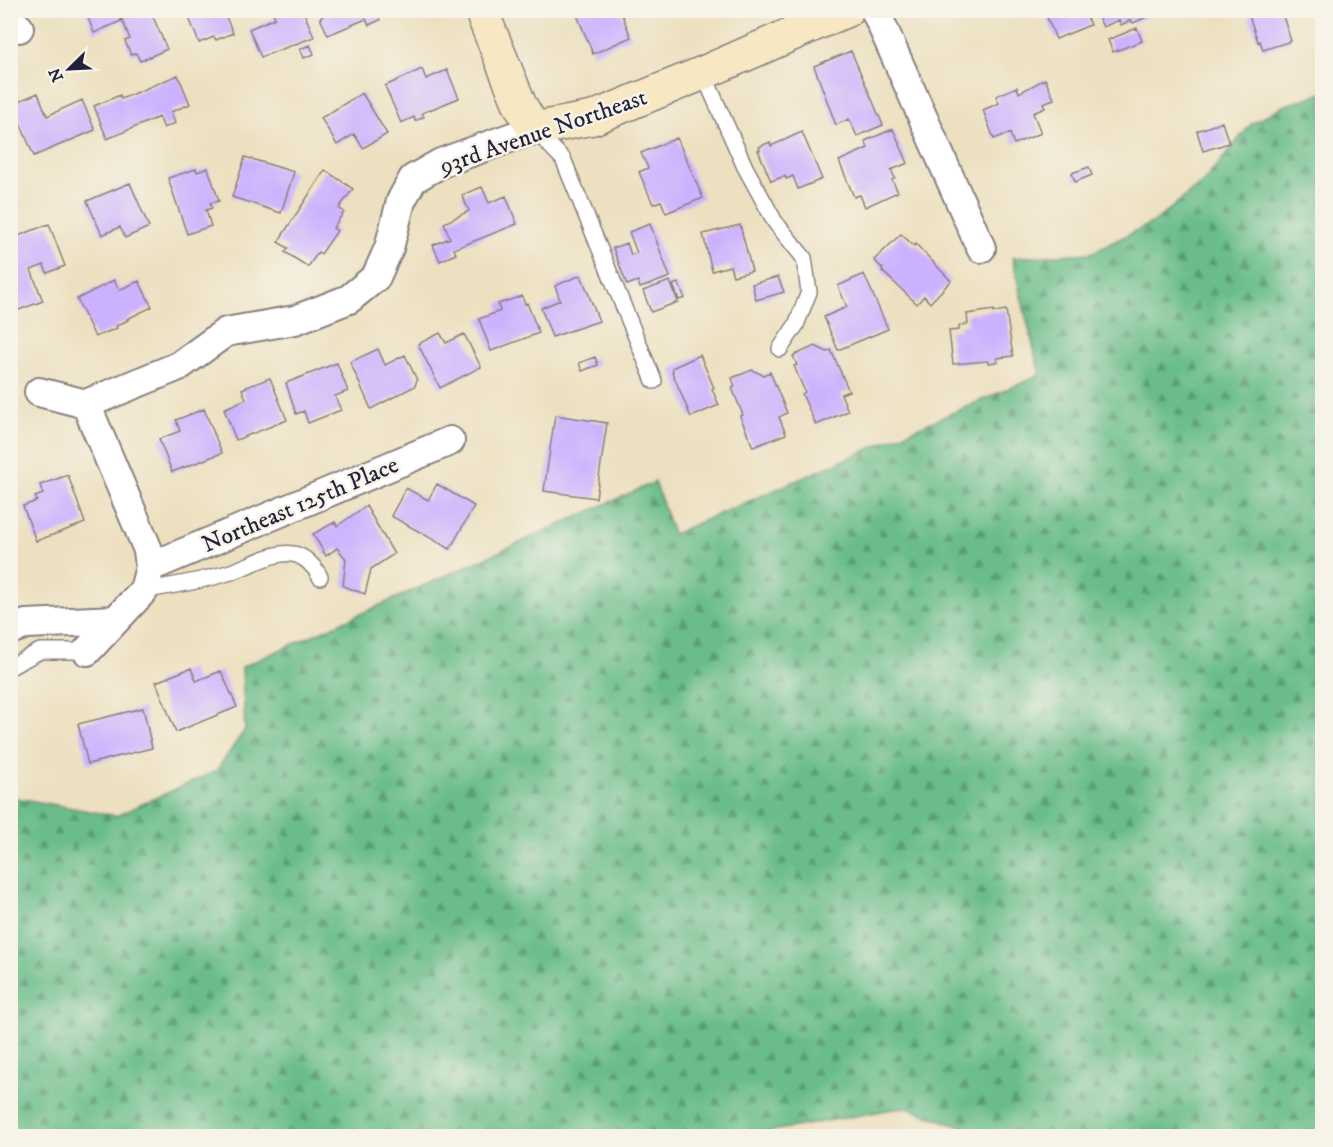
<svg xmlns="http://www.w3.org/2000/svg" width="1333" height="1147" font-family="'IM FELL DW Pica',serif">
<defs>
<pattern id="forest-firs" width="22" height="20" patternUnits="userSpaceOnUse" patternTransform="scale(1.5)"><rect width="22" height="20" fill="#6bbd8a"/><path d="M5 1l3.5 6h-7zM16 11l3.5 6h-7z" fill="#589972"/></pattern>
</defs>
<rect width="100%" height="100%" fill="#f7f3e8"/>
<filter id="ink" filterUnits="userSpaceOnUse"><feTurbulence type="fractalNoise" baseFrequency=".0167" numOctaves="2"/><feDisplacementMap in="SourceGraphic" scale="12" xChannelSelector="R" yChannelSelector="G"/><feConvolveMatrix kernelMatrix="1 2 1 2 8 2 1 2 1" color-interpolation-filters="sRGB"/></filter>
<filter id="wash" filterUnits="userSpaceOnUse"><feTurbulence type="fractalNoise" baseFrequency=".008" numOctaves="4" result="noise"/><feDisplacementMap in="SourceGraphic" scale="24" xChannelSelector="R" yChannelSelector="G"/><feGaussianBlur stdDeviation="1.35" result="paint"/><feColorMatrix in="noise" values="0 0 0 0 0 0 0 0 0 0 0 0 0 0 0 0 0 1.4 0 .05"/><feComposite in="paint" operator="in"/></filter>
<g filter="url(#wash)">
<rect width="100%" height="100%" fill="#ede0c0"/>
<path fill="url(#forest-firs)" stroke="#467062" stroke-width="1.5" d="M 1322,93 L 1322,1136 L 987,1136 L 904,1107 L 745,1136 L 11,1136 L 11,797 L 116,816 L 216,771 L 245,730 L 242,667 L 655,482 L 673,534 L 1040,375 L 1012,258 L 1091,253 L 1154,222 L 1205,180 L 1251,124 L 1283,106 Z"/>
<g id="blocks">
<path fill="#ccb1fe" d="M 85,10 L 117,10 L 121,21 L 94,33 Z
M 118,10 L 150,10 L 167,49 L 140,61 L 136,53 L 131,55 L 125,41 L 130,39 Z
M 186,10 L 223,10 L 233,33 L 216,40 L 214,37 L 199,43 Z
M 272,10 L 303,10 L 314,37 L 261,57 L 249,29 L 275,18 Z
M 321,10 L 383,10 L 383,11 L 377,13 L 380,20 L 369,25 L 366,19 L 328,35 L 320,18 L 323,16 Z
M 575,10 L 620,10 L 631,37 L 593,54 Z
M 1044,10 L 1084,10 L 1090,25 L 1056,39 Z
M 1095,10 L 1162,10 L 1133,23 L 1131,20 L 1121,25 L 1119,20 L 1103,27 Z
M 1247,10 L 1281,10 L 1291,41 L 1263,50 L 1260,41 L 1258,42 Z
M 1137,28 L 1142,41 L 1113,52 L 1108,40 Z
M 310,45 L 314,54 L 304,58 L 300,49 Z
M 851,51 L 883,125 L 857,136 L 849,119 L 836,125 L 814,66 Z
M 422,69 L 426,79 L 447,70 L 459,98 L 422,113 L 424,117 L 415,121 L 414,117 L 401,123 L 385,86 Z
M 178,75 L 190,104 L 171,112 L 175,123 L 164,128 L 159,117 L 107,139 L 94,106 L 120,95 L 121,99 Z
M 1045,79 L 1054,99 L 1043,103 L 1045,108 L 1033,113 L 1041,133 L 1014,144 L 1010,133 L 994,139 L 983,110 L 999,103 L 996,96 L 1017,87 L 1019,93 Z
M 38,93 L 47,116 L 82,100 L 95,130 L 34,156 L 12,104 Z
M 362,93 L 387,134 L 363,148 L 354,134 L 337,145 L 321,118 Z
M 1222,122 L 1229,143 L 1203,151 L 1197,131 Z
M 893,129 L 908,163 L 891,170 L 895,178 L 892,180 L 898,192 L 865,207 L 860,195 L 854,197 L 839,161 L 868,148 L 865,141 Z
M 802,132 L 822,179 L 798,189 L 793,176 L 786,179 L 785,176 L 771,181 L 758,150 L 760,150 L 759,147 L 770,142 L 771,146 Z
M 677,138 L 703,198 L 666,213 L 661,201 L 653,204 L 639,172 L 648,168 L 641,153 Z
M 245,157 L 294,172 L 281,213 L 232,197 Z
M 1089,167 L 1092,175 L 1075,182 L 1072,173 Z
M 208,168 L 219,201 L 210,203 L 212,208 L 206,210 L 211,226 L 187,234 L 168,178 L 196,169 L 197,172 Z
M 325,170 L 353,189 L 339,208 L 344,212 L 333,228 L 337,231 L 321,254 L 318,252 L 308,267 L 285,252 L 288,248 L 278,242 Z
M 130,183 L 149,227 L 125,238 L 120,227 L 102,235 L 87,201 Z
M 482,187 L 489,203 L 506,196 L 517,224 L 454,249 L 456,254 L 440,261 L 433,245 L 450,238 L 444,223 L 469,211 L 462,195 Z
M 49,224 L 65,266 L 47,273 L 44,265 L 31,270 L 43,301 L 16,311 L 10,297 L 10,239 Z
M 650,224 L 670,277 L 640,288 L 638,281 L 627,285 L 613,248 L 627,243 L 631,255 L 637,253 L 629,232 Z
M 740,225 L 752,271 L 733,276 L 730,266 L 712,271 L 703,234 Z
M 901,234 L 914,246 L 916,244 L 951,281 L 930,303 L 924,296 L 917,304 L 882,271 L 883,269 L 874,260 Z
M 864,274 L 888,329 L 838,350 L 824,317 L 847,307 L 838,286 Z
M 581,275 L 599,321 L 552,337 L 541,308 L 560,300 L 555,286 Z
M 778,277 L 784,292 L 756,300 L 752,284 Z
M 114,280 L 119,290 L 139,281 L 152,307 L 127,319 L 128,320 L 116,326 L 117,328 L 95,337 L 77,299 Z
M 670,281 L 678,302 L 651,312 L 643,291 Z
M 678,283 L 685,298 L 679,300 L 673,285 Z
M 522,296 L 525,304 L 527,303 L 539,333 L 491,351 L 479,319 L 500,311 L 498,304 Z
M 994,310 L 994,312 L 1006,310 L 1013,356 L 997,358 L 998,362 L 988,363 L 988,361 L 953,364 L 949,331 L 959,330 L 959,326 L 968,324 L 967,314 Z
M 440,333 L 446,343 L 464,334 L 481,367 L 440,388 L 418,344 Z
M 815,346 L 827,352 L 831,350 L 849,391 L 841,394 L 848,411 L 816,425 L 802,394 L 805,392 L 794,366 L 797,365 L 793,356 Z
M 378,349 L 385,365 L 405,355 L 417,380 L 415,386 L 371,409 L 350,362 Z
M 700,355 L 714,388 L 712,389 L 719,405 L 691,417 L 672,372 L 673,371 L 672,368 Z
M 595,357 L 598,365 L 582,371 L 579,363 Z
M 337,363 L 348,391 L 335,396 L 341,410 L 308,423 L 304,411 L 296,414 L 286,383 Z
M 752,370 L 763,375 L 770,372 L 787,413 L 779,417 L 786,434 L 753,447 L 740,416 L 743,415 L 732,388 L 735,387 L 732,378 Z
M 270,378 L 287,420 L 236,440 L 224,409 L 246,399 L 242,389 Z
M 204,409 L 222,453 L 172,472 L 159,439 L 180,431 L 176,420 Z
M 555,415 L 607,423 L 596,498 L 544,491 Z
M 68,475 L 85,523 L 36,541 L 23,506 L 37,501 L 35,497 L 43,494 L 40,485 Z
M 437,484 L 474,506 L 450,549 L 391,516 L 406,488 L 428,500 Z
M 366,506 L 394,554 L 371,569 L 365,594 L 343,586 L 346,559 L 337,548 L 326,556 L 313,534 L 335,522 L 337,526 Z
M 191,668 L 196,681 L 221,671 L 237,707 L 176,732 L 156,682 Z
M 143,708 L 152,748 L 88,764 L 78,724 Z"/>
</g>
</g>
<g filter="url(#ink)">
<use href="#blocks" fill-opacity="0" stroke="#88817e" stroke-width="1.5"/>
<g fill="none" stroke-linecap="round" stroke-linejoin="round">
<g stroke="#88817e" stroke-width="18">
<path id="lane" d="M 703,73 L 745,167 L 775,222 L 804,258 L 809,292 L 796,325 L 780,349
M 534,129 L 563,159 L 654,381
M 144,590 C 173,586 202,581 231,572 C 247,567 276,550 293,554 C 305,556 315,567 320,577
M 10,667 L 40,651 L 87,651"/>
</g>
<g stroke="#88817e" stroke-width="32">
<path id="street" d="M 875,10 L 981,248
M 10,20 L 19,28
M 39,392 L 86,404 L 179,366 L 226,332 L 295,320 L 349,299 L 376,277 L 389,248 L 401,201 L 413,179 L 441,163 L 534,129
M 86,404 L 148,550 L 150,567 L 144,590 L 87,651
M 150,567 L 450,441
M 10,630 L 26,624 L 116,620"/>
</g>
<g stroke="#88817e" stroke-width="36">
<path id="secondary" d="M 481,10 L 520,105 L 534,129 L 593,118 L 703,73 L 847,10"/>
</g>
<use href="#lane" stroke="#fff" stroke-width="15"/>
<use href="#street" stroke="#fff" stroke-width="28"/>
<use href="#secondary" stroke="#f7e8c3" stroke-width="33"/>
</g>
</g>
<g text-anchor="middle" stroke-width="5" stroke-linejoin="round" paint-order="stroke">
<g font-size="24" fill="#22223b" stroke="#f7f3e8">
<text transform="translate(543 131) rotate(-19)" y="8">93rd Avenue Northeast</text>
<text transform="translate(300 504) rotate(-23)" y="8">Northeast 125th Place</text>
</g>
</g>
<rect width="1333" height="1147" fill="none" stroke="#f7f3e8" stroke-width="36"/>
<g transform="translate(69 69) rotate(246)" stroke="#f7f3e8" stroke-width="4.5" paint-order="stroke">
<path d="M0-4.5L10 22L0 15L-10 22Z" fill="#22223b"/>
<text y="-9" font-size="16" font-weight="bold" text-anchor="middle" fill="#22223b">N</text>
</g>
</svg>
